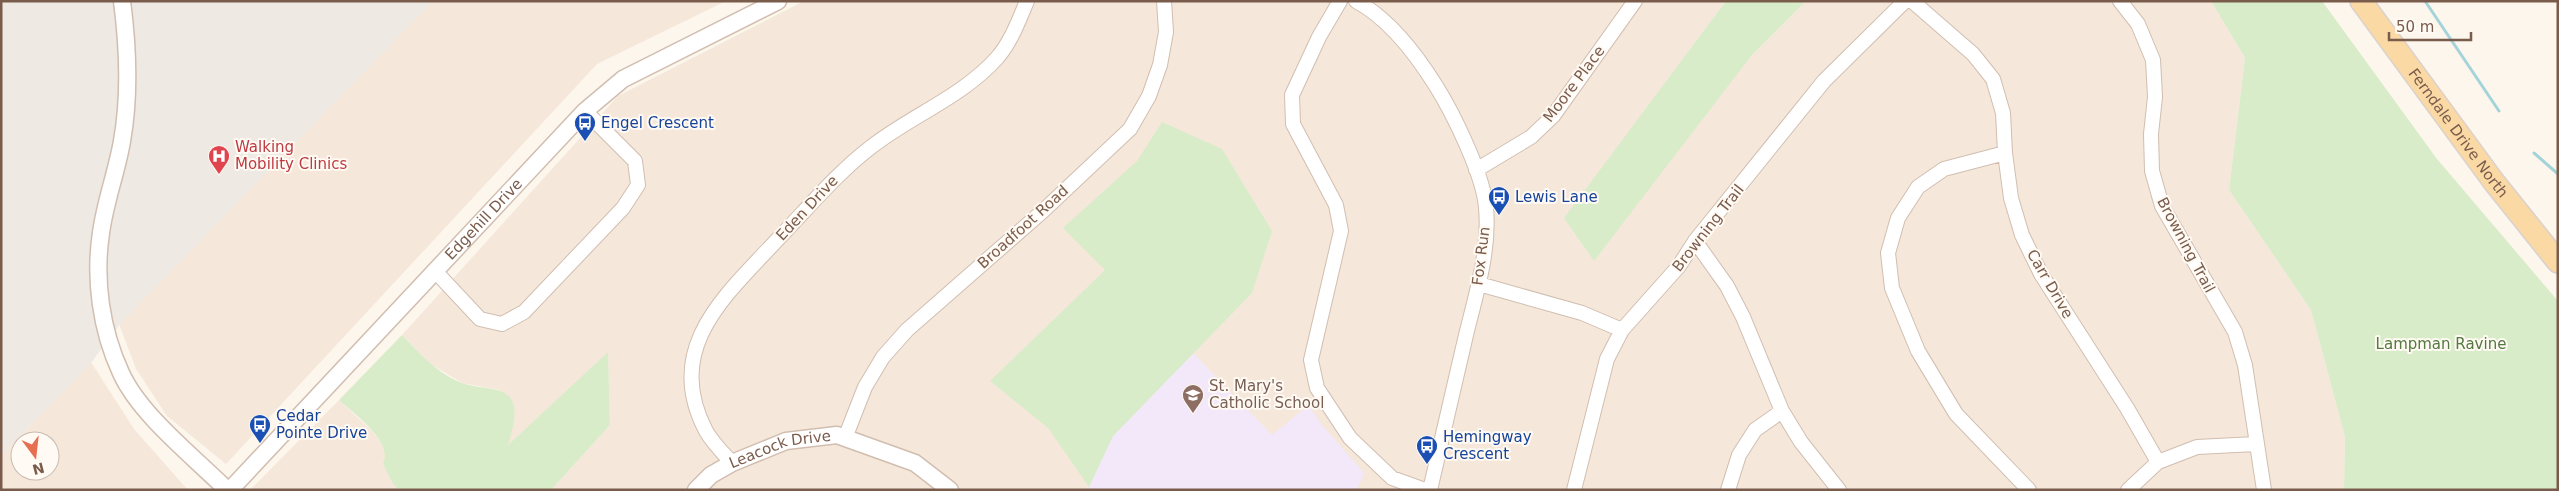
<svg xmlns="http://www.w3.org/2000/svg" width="2559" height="491" font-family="'DejaVu Sans',sans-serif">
<rect width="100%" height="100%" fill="#fdf6ec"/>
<path fill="#f5e8da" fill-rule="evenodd" d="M 433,1 L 726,1 L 597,64 L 226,464 L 167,416 L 136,369 L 119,324 Z
M 804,1 L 1726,1 L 1565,218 L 1751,56 L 1806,1 L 2211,1 L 2245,58 L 2229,190 L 2311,310 L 2345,437 L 2344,490 L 551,490 L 610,425 L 608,353 L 507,446 L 500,390 L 462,383 L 429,363 L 402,335 L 618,96 Z
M 91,362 L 134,429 L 188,490 L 1,490 L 1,456 ZM 20,441 L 50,441 L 50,471 L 20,471 Z
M 339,400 L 371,430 L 385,447 L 393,484 L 399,490 L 250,490 Z"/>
<path fill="#efe9e4" d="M 1,1 L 433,1 L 120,324 L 91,363 L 1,456 Z"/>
<path fill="#f3e8fa" d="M 1193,353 L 1272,435 L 1309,405 L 1320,423 L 1364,473 L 1357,490 L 1090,490 L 1089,487 L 1113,436 Z"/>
<path fill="#d8ecc9" d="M 1726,1 L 1806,1 L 1751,56 L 1594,261 L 1564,218 Z
M 2211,1 L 2322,1 L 2437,159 L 2558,301 L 2558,490 L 2344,490 L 2345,437 L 2311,310 L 2229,190 L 2245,58 Z
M 1162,122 L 1222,149 L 1272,231 L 1252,293 L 1113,436 L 1089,487 L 1048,428 L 990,381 L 1105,270 L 1063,228 L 1137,161 Z
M 402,335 C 419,353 438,374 462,383 C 473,387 486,387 497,390 C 524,396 513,427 508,445 L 608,352 L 610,425 L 551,490 L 399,490 L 393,484 L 383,464 C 394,442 354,414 339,400 Z"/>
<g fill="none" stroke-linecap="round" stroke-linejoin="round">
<path stroke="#a5d3da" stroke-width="3" d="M 2425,1 L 2499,111
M 2534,153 L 2558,174"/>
<g stroke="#d1beb0" stroke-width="16">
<path id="minor" d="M 1340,1 L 1319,37 L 1292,95 L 1293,124 L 1336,205 L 1341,231 L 1311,360 L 1317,388 L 1350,438 L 1392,478 L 1425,490
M 1356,1 C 1390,19 1416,54 1436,86 C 1453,113 1484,176 1486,208 C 1490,250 1476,294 1466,335 C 1454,386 1442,438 1430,490
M 1912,1 L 1973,54 L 1993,79 L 2003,113 L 2005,153 L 2011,198 L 2022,235 L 2041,274 L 2127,408 L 2158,462
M 2120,1 L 2138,24 L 2153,60 L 2155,97 L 2151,134 L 2152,171 L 2162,206 L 2235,332 L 2245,365 L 2264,490
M 2005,153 L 1944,169 L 1918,187 L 1898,218 L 1888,253 L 1892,288 L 1918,351 L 1956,414 L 2029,490
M 1476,170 L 1531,137 L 1553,116 L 1635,1
M 1695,241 L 1727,286 L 1743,317 L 1782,411 L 1801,442 L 1839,490
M 435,271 L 480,319 L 502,324 L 524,312 L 623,208 L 638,185 L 635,161 L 585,111
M 1479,284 L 1582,313 L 1622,330
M 845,438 L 865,387 L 883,357 L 907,330 L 1044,210 L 1130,129 L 1149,96 L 1160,65 L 1166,32 L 1164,1
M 732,463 C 723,453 712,442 706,431 C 662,348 726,295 777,240 C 808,208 836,174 871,147 C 912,115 962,97 997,58 C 1011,42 1019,20 1027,1
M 1574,490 L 1607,359 L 1622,330 L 1679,266 L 1695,241 L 1824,81 L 1905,1
M 1728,490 L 1739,455 L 1755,430 L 1782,411
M 2128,490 L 2158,462 L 2197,447 L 2256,444"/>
</g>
<g stroke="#d1beb0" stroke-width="19">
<g id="tertiary">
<path d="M 122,1 C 128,47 130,96 122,141 C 117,171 105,202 101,233 C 94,279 101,330 121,373 C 140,415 194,457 227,490"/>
<path id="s1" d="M 230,490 L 585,111 L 623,79 L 778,1"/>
<path id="s2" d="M 696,490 L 711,475 L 732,463 L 786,441 L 837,435 L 915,463 L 950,490"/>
</g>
</g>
<g stroke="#dad1cd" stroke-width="24">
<g id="primary">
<path id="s3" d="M 2361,1 L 2494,182 L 2558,262"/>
</g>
</g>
<use href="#minor" stroke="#fff" stroke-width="14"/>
<use href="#tertiary" stroke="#fff" stroke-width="16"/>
<use href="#primary" stroke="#fbd9a5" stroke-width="21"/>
</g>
<defs>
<g id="bus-pin" transform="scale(1.125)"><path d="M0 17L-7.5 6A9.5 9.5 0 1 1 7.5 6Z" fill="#1a4fb4" stroke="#fffaf3"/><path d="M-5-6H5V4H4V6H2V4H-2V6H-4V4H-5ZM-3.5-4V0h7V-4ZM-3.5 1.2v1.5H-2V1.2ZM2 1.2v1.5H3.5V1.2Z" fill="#fff"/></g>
<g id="hospital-pin" transform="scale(1.125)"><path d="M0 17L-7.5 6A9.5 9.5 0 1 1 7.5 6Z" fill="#e0444e" stroke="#fffaf3"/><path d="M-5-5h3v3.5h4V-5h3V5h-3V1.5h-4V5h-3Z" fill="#fff"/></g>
<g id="school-pin" transform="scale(1.125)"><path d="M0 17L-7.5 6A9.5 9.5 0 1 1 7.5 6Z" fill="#8d6e63" stroke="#fffaf3"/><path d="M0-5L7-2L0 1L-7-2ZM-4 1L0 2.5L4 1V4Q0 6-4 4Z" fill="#fff"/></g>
</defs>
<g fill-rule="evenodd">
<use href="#bus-pin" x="585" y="123"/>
<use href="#hospital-pin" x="219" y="156"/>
<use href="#bus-pin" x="1499" y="197"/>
<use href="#school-pin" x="1193" y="395"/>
<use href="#bus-pin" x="260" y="425"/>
<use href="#bus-pin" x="1427" y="446"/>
</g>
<g text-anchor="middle" stroke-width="4" stroke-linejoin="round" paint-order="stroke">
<g font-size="15" fill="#7a5c4d" stroke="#fffaf3">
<text transform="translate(1574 84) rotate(-53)" y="5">Moore Place</text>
<text dy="5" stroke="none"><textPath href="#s3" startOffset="164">Ferndale Drive North</textPath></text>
<text transform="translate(807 208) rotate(-47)" y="5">Eden Drive</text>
<text dy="5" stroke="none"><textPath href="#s1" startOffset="371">Edgehill Drive</textPath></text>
<text transform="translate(1023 227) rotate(-42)" y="5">Broadfoot Road</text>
<text transform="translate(1708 228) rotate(-52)" y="5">Browning Trail</text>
<text transform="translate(2186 245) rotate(62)" y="5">Browning Trail</text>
<text transform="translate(1481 256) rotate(-83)" y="5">Fox Run</text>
<text transform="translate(2050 284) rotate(60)" y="5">Carr Drive</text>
<text dy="5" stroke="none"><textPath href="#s2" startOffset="96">Leacock Drive</textPath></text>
</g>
<g font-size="15" fill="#164399" stroke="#fffaf3" text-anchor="start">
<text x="601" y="128">Engel Crescent</text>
<text x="1515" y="202">Lewis Lane</text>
<text x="276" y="421">Cedar<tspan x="276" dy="17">Pointe Drive</tspan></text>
<text x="1443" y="442">Hemingway<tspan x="1443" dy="17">Crescent</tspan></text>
</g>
<g font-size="15" fill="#be3a42" stroke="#fffaf3" text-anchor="start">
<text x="235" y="152">Walking<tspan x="235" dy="17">Mobility Clinics</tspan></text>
</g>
<g font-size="15" fill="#537a41" stroke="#fffaf3">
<text x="2441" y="349">Lampman Ravine</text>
</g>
<g font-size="15" fill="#785e54" stroke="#fffaf3" text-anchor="start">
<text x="1209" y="391">St. Mary's<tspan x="1209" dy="17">Catholic School</tspan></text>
</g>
</g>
<rect width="2559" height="491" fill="none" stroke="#7a5c4d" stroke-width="5"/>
<g transform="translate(35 456) rotate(165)"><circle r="24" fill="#fffaf3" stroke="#cabbb1"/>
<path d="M0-4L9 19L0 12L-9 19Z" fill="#e76f51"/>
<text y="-8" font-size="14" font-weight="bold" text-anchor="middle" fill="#7a5c4d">N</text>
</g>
<path d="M2389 32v8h82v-8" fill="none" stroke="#7a5c4d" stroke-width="2.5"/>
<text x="2396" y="32" font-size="15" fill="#7a5c4d" stroke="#fffaf3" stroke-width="4" paint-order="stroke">50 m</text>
</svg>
